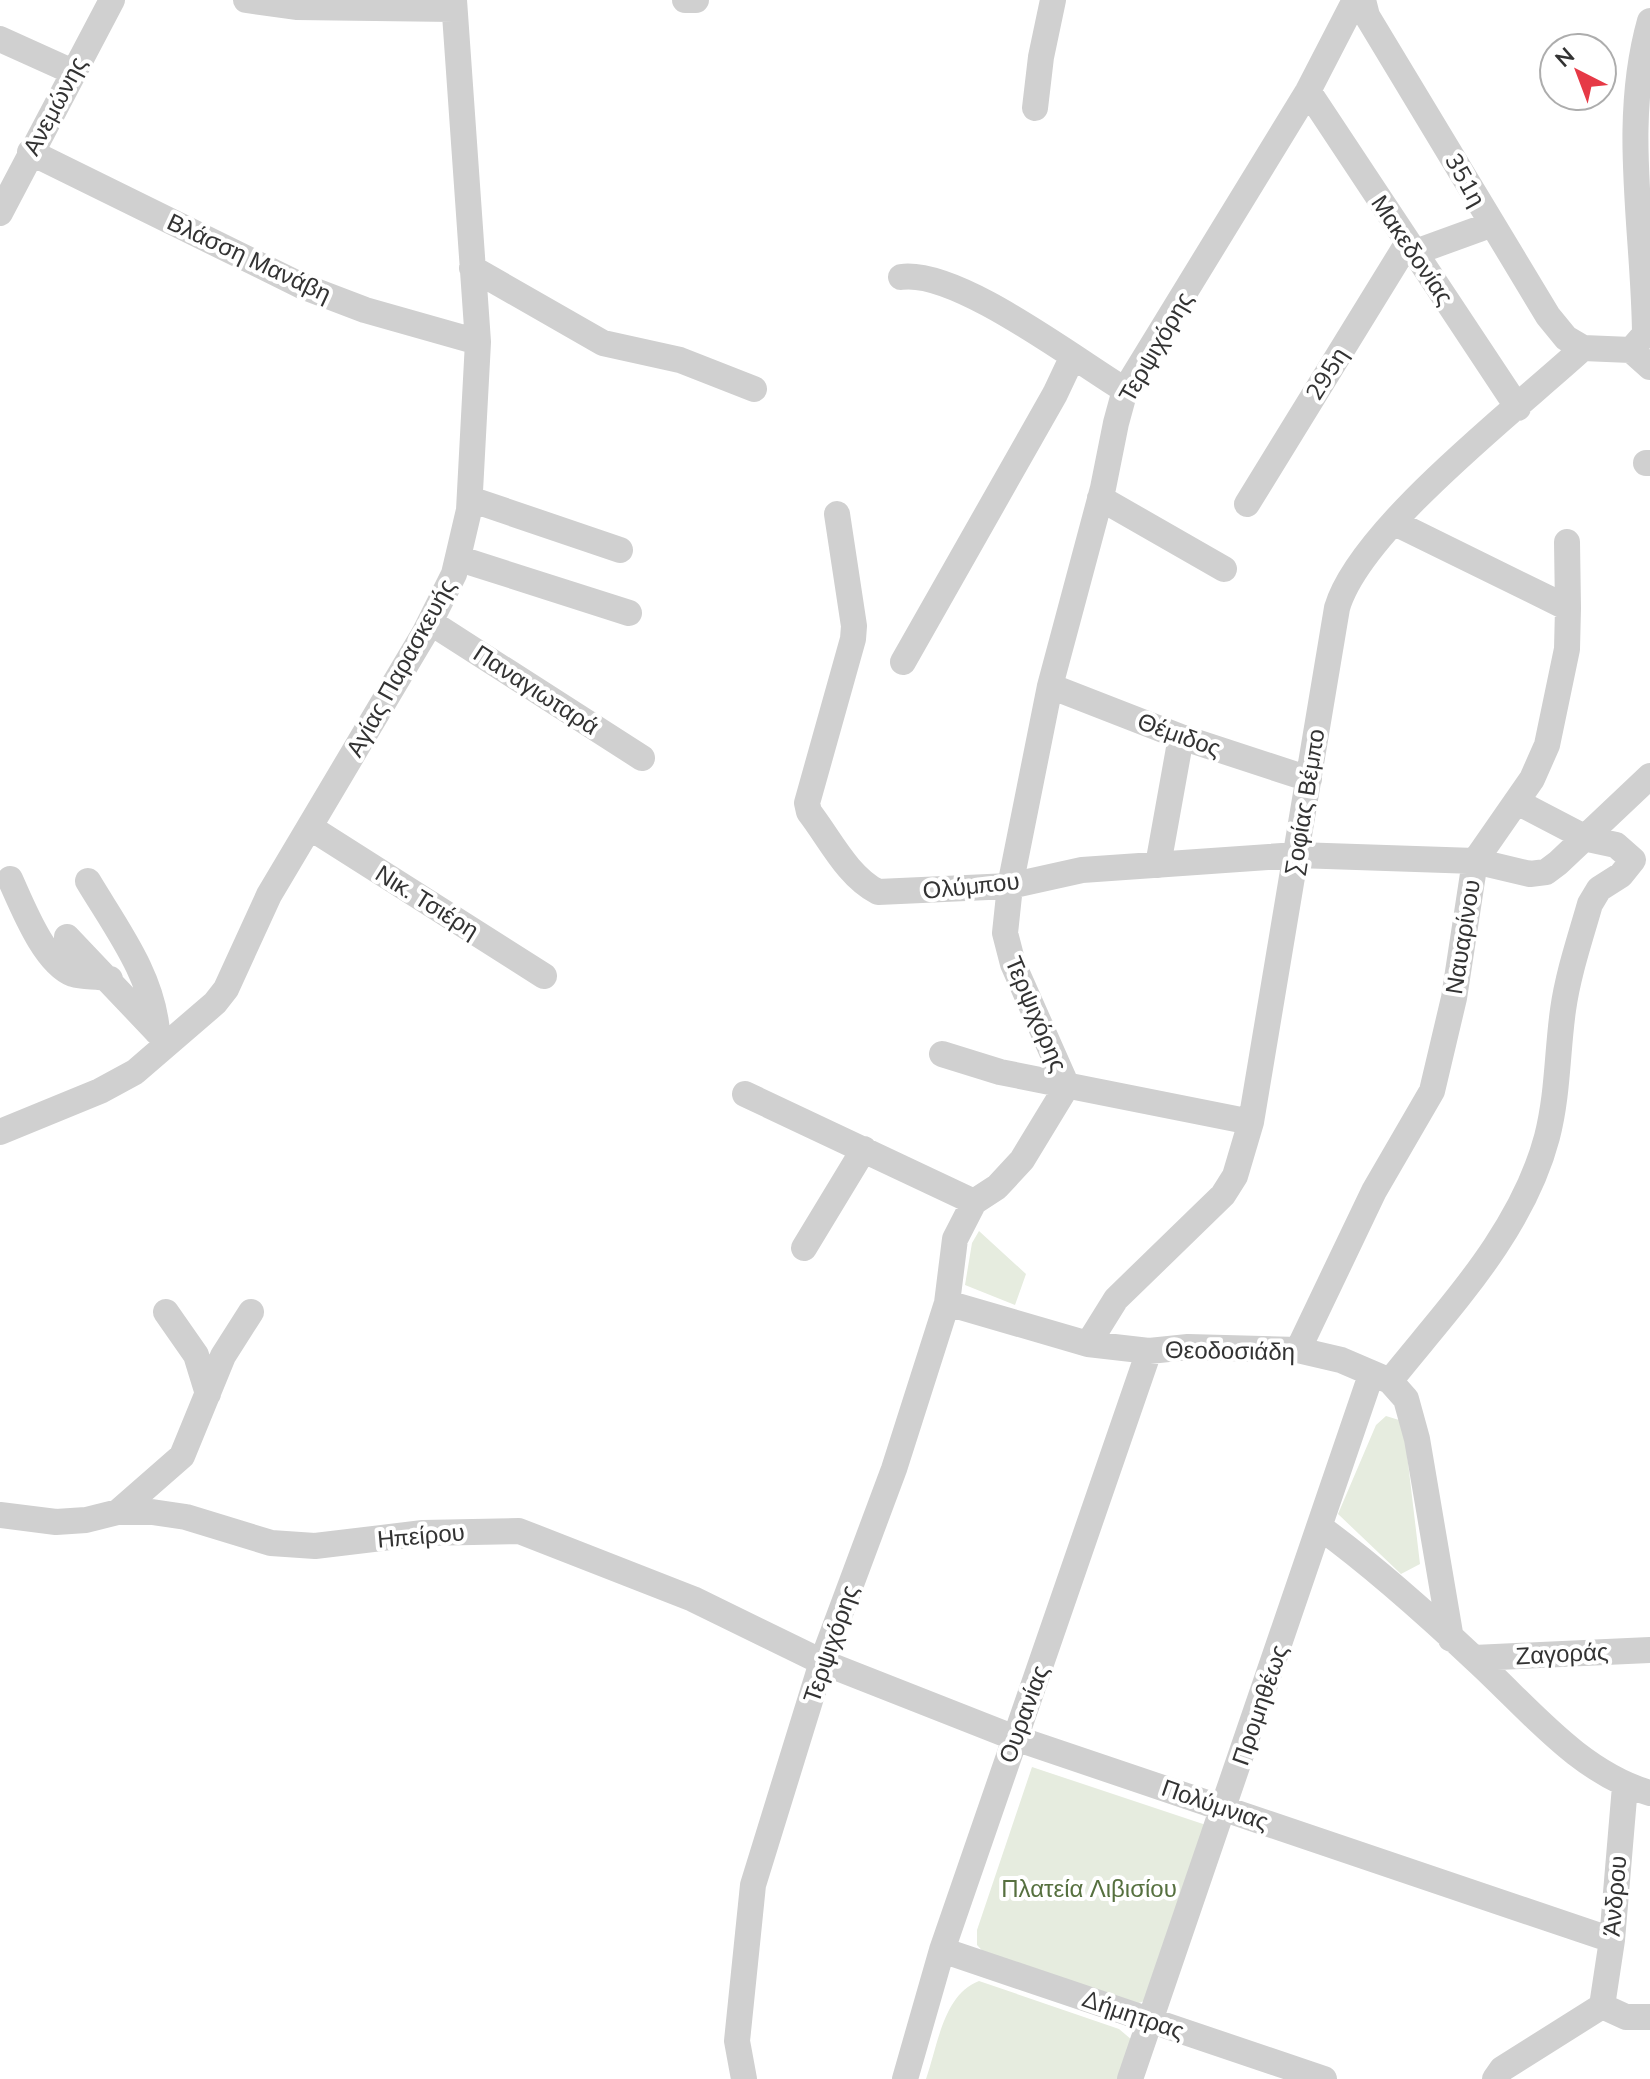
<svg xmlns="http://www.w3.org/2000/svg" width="1650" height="2079" font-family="'Nunito Sans',sans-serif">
<rect width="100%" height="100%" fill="#fff"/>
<path fill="#e6ecdf" d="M 979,1231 L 1026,1274 L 1015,1305 L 965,1285 L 972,1243 Z
M 1386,1416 L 1399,1420 L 1404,1429 L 1420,1564 L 1401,1574 L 1338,1514 L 1376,1425 Z
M 1032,1767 L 1206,1825 L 1147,2000 L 1136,2004 L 991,1960 L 977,1945 L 977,1930 Z
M 979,1981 L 1119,2029 L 1132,2040 L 1126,2079 L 926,2079 C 938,2045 943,1995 979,1981 Z"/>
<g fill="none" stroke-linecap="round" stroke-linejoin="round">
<path stroke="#d0d0d0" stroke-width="26" d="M 246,0 L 296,7 L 454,9
M 685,0 L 696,0
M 1363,0 L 1367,16 L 1548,316 L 1566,338 L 1583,348
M 1650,21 C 1621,124 1644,229 1645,334 L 1631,350 L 1650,367
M 0,39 L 73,72
M 1308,91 L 1518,408
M 1035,108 L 1041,57 L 1053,0
M 30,152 L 302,286 L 365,310 L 478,342
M 0,213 L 112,0
M 1413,253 L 1490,225
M 472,268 L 603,343 L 680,360 L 754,389
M 901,277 C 957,269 1075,360 1125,390
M 1646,463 L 1650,463
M 1100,498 L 1224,569
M 470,499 L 620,550
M 1247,504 L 1407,244
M 837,514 L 854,626 L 853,639 L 807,803 L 809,812 C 830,839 847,876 878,892 L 1010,886 L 1082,870 L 1297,855 L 1475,861 L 1530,874 L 1546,872 L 1558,863 L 1650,776
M 1567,542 L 1568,608
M 460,559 L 629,613
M 430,622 L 642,758
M 903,662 L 1055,394 L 1072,358
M 1050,686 L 1181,737 L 1309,779
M 311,828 L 544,976
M 1158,865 L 1181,737
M 10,879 C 22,905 44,963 73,974 C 85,978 97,975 110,979
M 88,881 C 116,928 153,976 157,1032
M 67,937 L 162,1037
M 942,1054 L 1000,1072 L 1251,1122
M 745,1094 L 974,1202
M 0,1132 L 100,1091 L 135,1072 L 215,1003 L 226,989 L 269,895 L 424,634 L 454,574 L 469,510 L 478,342 L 454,0
M 804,1248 L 864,1149
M 947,1303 L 1088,1344 L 1149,1351 L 1188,1347 L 1298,1350 L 1341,1360 L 1390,1381 L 1406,1399 L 1417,1439 L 1451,1639
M 166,1312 L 196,1355 L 208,1394
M 1088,1344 L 1116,1299 L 1223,1195 L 1235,1176 L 1251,1122 L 1337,608 C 1360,529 1519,407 1583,348 L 1631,350
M 1298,1350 L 1374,1191 L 1432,1091 L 1454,998 L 1475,861 L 1532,779 L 1547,745 L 1567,649 L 1568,608 L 1395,523
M 1390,1381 C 1449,1307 1522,1232 1547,1137 C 1558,1094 1557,1053 1563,1010 C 1568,974 1580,939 1590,904 L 1599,889 L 1621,875 L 1633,860 L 1616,845 L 1588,839 L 1517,802
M 118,1512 L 182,1456 L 223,1356 L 251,1312
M 0,1515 L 56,1522 L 86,1520 L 118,1512 L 152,1512 L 186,1517 L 271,1543 L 315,1546 L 423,1533 L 519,1531 L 693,1599 L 822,1662 L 1015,1738 L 1612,1940
M 1321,1528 C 1376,1568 1428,1615 1478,1662 C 1530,1710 1580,1773 1650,1793
M 1474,1658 L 1650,1650
M 942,1950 L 1324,2079
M 1602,2006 L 1612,1940 L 1625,1786
M 1602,2006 L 1626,2017 L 1650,2017
M 744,2079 L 737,2041 L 753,1885 L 822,1662 L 894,1469 L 947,1303 L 955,1239 L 974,1202 L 997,1187 L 1022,1160 L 1067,1086 L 1013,964 L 1005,933 L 1010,886 L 1050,686 L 1103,488 L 1116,423 L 1125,390 L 1308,91 L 1355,0
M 905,2079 L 942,1950 L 1149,1351
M 1130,2079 L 1371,1375
M 1495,2079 L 1502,2069 L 1602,2006"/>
</g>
<g text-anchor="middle" stroke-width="8" stroke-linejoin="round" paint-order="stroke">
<g font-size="24" fill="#333" stroke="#fff">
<text transform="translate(55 106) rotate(-62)" y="8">Ανεμώνης</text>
<text transform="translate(1465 180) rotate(61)" y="8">351η</text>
<text transform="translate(1412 250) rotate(56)" y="8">Μακεδονίας</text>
<text transform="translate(249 258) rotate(25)" y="8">Βλάσση Μανάβη</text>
<text transform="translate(1156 347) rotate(-60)" y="8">Τερψιχόρης</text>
<text transform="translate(1327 374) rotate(-58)" y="8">295η</text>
<text transform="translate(401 668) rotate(-61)" y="8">Αγίας Παρασκευής</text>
<text transform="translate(536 690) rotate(33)" y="8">Παναγιωταρά</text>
<text transform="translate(1179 735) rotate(20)" y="8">Θέμιδος</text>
<text transform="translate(1305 802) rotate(-81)" y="8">Σοφίας Βέμπο</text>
<text transform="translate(971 886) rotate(-6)" y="8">Ολύμπου</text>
<text transform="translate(427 902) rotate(32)" y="8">Νικ. Τσιέρη</text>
<text transform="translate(1463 937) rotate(-81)" y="8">Ναυαρίνου</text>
<text transform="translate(1036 1014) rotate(67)" y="8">Τερψιχόρης</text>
<text transform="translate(1230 1351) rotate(1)" y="8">Θεοδοσιάδη</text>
<text transform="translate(421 1536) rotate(-5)" y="8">Ηπείρου</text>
<text transform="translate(831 1644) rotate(-71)" y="8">Τερψιχόρης</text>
<text transform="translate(1562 1654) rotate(-3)" y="8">Ζαγοράς</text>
<text transform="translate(1260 1705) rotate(-71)" y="8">Προμηθέως</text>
<text transform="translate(1024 1714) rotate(-70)" y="8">Ουρανίας</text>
<text transform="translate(1215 1805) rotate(19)" y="8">Πολύμνιας</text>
<text transform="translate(1615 1896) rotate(-85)" y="8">Άνδρου</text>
<text transform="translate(1133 2015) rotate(19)" y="8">Δήμητρας</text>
</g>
<g font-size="24" fill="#56703f" stroke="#fff">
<text x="1089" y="1897">Πλατεία Λιβισίου</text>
</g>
</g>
<g transform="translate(1578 72) rotate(318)"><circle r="38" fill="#ffffff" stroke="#adadad" stroke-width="2"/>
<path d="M0-6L14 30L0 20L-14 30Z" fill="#e63946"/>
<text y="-12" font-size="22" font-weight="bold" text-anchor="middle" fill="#333333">N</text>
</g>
</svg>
